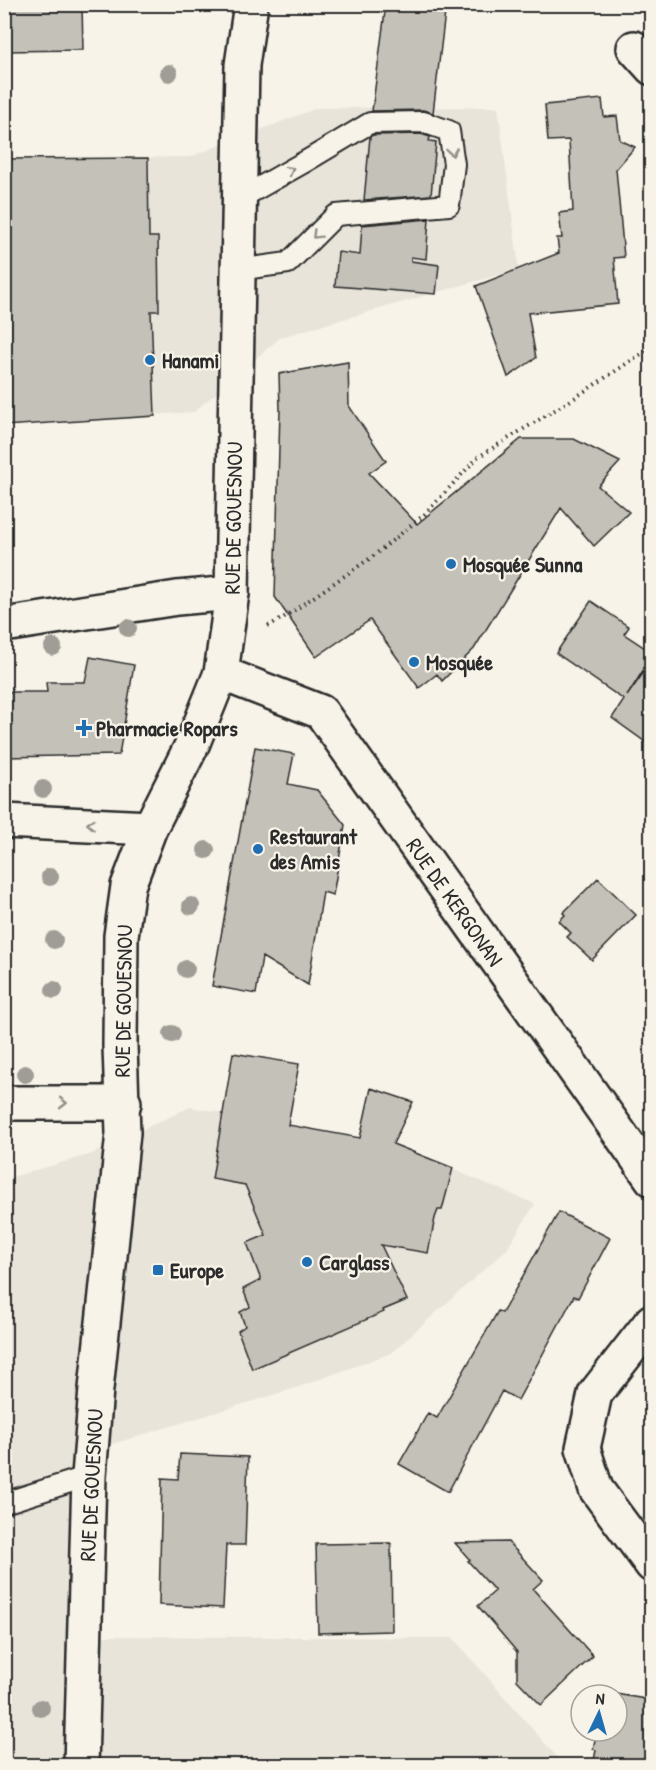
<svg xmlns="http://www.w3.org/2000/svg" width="656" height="1770" font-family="'Patrick Hand',sans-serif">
<rect width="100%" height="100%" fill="#f7f3e8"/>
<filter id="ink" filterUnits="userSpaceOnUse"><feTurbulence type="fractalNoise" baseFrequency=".0167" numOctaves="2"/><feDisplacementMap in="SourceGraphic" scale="12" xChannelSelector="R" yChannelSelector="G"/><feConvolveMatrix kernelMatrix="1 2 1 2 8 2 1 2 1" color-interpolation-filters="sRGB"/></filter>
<g filter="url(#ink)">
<path fill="#e8e4da" d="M 498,107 L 519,269 L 281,337 L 194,412 L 5,426 L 5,159 L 190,157 L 317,108 Z
M 190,1107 L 393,1144 L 535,1204 L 507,1249 L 391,1353 L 296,1388 L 106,1446 L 100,1636 L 453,1638 L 564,1765 L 5,1766 L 5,1179 L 92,1154 Z"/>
<path fill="#c4c1b9" stroke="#2b2b2b" stroke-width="1.5" d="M 4,4 L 82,4 L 83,50 L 4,51 Z
M 386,4 L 446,4 L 433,113 L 423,110 L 372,111 Z
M 602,99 L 604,117 L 617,116 L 620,140 L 635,147 L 616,169 L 624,257 L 614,258 L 618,304 L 528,313 L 536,358 L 508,377 L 476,286 L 559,253 L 557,238 L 562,238 L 559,213 L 573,211 L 569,140 L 548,141 L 545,105 Z
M 421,134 L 430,137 L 429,141 L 436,142 L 431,195 L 364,200 L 370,137 L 373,135 Z
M 148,158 L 149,237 L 158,237 L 159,311 L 151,311 L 155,416 L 4,426 L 4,159 Z
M 429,219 L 426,259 L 411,257 L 411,261 L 439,265 L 436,294 L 335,286 L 338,252 L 360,255 L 362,225 Z
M 348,362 L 349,406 L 386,461 L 369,473 L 417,524 L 521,439 L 574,439 L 620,462 L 598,486 L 629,512 L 594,546 L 561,508 L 474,649 L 442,681 L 437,674 L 419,688 L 370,620 L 316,657 L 275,597 L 280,410 L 279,374 Z
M 591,601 L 629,627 L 624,634 L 651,652 L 651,658 L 627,696 L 651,662 L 651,746 L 612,718 L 624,700 L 556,653 Z
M 90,657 L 134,665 L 119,755 L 4,757 L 4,692 L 47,692 L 46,682 L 85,682 Z
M 255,747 L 294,754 L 288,784 L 317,790 L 345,825 L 333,895 L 323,892 L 308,985 L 262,957 L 256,994 L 212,986 Z
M 598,878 L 636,915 L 592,960 L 567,937 L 571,933 L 559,921 L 565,915 L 563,913 Z
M 233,1053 L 299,1064 L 288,1125 L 360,1138 L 371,1088 L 413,1102 L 393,1144 L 453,1168 L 442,1210 L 438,1210 L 435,1218 L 428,1253 L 381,1245 L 407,1300 L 383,1310 L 384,1312 L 252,1369 L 238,1331 L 245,1326 L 240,1312 L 250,1307 L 243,1289 L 261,1280 L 247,1243 L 266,1235 L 245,1185 L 212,1179 Z
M 559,1212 L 610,1238 L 578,1298 L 574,1296 L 518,1400 L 502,1391 L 448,1492 L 399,1464 L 428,1413 L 437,1418 L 498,1311 L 502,1313 Z
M 180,1454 L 248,1457 L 245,1545 L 226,1545 L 223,1608 L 159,1605 L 162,1478 L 178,1479 Z
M 508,1542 L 543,1580 L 533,1589 L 593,1656 L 541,1705 L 517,1680 L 517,1652 L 478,1606 L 495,1591 L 468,1561 L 470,1560 L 455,1543 Z
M 391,1543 L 392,1631 L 318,1633 L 316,1544 Z
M 604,1692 L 651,1700 L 651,1766 L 593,1766 L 596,1750 L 593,1749 L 597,1731 L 617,1731 L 617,1695 L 604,1695 Z"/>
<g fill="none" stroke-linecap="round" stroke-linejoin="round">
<g stroke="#2b2b2b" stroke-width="24">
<path id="lane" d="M 237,270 L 288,263 L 336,215 L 449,205 L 454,164 L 449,131 L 423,122 L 370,123 L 308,160 L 239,199
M 4,1503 L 89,1476"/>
</g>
<g stroke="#2b2b2b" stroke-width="38">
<path id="street" d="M 634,48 L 652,68
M 4,625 L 177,598 L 232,593
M 221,673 L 321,712 L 652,1179
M 4,821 L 150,828
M 4,1103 L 124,1103
M 652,1321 L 595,1394 L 583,1448 L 596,1489 L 652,1565"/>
</g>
<g stroke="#2b2b2b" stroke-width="38">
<path id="secondary" d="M 81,1766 L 89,1476 L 96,1389 L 123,1133 L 120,1046 L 121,936 L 128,886 L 150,828 L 192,745 L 221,673 L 232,593 L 242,65 L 251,4"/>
</g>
<path stroke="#2b2b2b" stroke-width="4" stroke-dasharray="1.5 4.5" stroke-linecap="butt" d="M 268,626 L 283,618 L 372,557 L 424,515 L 478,457 L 576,397 L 652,347"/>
<use href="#lane" stroke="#f7f3e8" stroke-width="20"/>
<use href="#street" stroke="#f7f3e8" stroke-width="33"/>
<use href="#secondary" stroke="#f7f3e8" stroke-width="33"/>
</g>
<g fill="#9f9d96">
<circle cx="169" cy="73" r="9"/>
<circle cx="128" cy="628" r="9"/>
<circle cx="53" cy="647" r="9"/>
<circle cx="43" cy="789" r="9"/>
<circle cx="206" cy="850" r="9"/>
<circle cx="50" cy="877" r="9"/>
<circle cx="191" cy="906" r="9"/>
<circle cx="54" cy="940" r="9"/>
<circle cx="186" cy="969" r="9"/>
<circle cx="54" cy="990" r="9"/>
<circle cx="172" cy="1034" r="9"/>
<circle cx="25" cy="1074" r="9"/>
<circle cx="41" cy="1708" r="9"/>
</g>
<defs><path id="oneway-chevron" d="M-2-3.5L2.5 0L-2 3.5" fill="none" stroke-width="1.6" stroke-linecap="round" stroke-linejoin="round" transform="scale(1.5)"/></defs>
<g stroke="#918f8a">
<use href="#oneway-chevron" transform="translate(452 152) rotate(81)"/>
<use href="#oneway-chevron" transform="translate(290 170) rotate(-29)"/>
<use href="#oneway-chevron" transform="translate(316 235) rotate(135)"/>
<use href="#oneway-chevron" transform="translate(91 824) rotate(-177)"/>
<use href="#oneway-chevron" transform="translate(63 1103)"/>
</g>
</g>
<g fill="#1f6fb2" stroke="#f7f3e8" stroke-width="2">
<circle cx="150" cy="360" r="6"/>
<circle cx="451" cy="564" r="6"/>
<circle cx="414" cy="662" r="6"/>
<path d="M81 719h6v6h6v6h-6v6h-6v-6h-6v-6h6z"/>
<circle cx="258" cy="849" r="6"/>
<circle cx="307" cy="1262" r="6"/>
<rect x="152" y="1264" width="12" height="12" rx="3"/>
</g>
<g text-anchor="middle" stroke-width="4.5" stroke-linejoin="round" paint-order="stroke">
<g font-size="22" font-weight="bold" fill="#2b2b2b" stroke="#f7f3e8" text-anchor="start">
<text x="162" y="368">Hanami</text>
<text x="463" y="572">Mosquée Sunna</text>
<text x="426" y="670">Mosquée</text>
<text x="96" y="736">Pharmacie Ropars</text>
<text x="270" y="844">Restaurant<tspan x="270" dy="25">des Amis</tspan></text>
<text x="319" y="1270">Carglass</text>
<text x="170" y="1278">Europe</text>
</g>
<g font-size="22" fill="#2b2b2b" stroke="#f7f3e8">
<text transform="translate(233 518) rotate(-89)" y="8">RUE DE GOUESNOU</text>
<text transform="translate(455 902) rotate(55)" y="8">RUE DE KERGONAN</text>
<text transform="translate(123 1001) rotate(-89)" y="8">RUE DE GOUESNOU</text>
<text transform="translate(91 1485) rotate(-87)" y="8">RUE DE GOUESNOU</text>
</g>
</g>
<rect width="656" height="1770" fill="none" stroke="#f7f3e8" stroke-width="24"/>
<rect x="12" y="12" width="632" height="1746" fill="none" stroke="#2b2b2b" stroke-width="2" filter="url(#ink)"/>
<g transform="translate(599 1713) rotate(5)"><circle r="28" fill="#f7f3e8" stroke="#a5a39c" stroke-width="1.5"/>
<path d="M0-4.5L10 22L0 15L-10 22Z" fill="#1f6fb2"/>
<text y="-9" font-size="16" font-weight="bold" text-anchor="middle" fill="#2b2b2b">N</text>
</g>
</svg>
